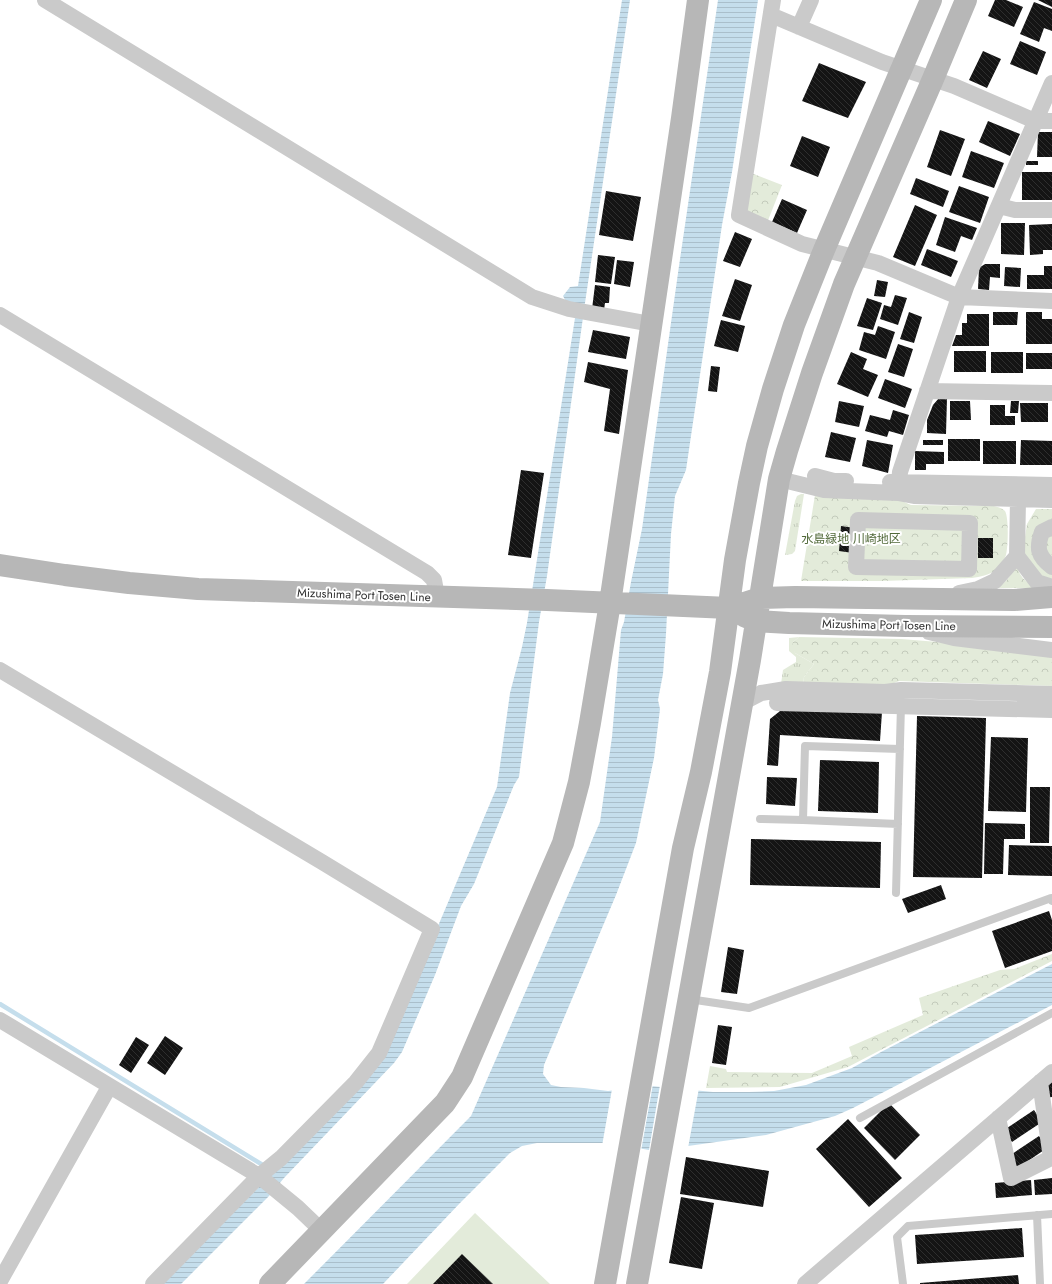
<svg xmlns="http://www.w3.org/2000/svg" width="1052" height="1284" font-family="Jost,'Noto Sans JP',sans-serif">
<defs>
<pattern id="grass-tufts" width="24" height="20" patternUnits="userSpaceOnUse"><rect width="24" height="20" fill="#e3ebda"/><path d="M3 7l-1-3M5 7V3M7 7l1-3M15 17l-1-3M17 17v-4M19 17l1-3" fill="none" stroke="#c3cabb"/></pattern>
<pattern id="forest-crowns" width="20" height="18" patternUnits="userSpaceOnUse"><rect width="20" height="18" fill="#e3ebda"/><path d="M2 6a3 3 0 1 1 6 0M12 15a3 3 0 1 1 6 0" fill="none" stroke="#c3cabb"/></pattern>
<pattern id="water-rules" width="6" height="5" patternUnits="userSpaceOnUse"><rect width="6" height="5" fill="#c5deec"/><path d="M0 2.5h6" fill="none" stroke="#aabfcb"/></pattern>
<pattern id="building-back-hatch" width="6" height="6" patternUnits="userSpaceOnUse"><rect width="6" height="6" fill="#141414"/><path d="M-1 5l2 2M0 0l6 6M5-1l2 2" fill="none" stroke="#2e2e2e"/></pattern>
</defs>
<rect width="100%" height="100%" fill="#fff"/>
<path fill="url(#grass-tufts)" d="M 801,494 L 804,494 L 795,551 L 792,554 L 785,555 L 795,501 L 797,496 Z
M 799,637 L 793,642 L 795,653 L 814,664 L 804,677 L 803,685 L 781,684 L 783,670 L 796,662 L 796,657 L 789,651 L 789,638 Z"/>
<path fill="url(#forest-crowns)" d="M 751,173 L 782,185 L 767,223 L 748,214 L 744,208 Z
M 815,495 L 893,497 L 911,505 L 994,506 C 998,507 1002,508 1005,511 C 1009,518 1008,547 1006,555 C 1004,560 1000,567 996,570 C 989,575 980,577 972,578 L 882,581 L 801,581 Z
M 1036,509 L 1052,509 L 1052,581 L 1040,576 L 1024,557 L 1025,537 L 1027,524 Z
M 1016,561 C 1019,577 1024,581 1038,588 L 995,588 C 1008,582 1012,575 1016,561 Z
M 799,637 L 901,639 L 938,642 L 1052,656 L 1052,686 L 899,681 L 882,688 L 803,685 L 804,677 L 814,664 L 795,653 L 792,647 L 793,642 Z
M 1052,954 L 1052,961 L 848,1067 L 780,1087 L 706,1088 L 710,1066 L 726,1069 L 727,1072 L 812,1073 L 852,1056 L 849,1047 L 923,1015 L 919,998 L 1000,970 L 1014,969 Z"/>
<path fill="#e3ebda" d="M 475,1213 L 550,1284 L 407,1284 Z"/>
<path fill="url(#water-rules)" d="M 622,0 L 630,0 L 585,303 L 547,576 L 539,622 L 519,777 L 514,785 L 474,884 L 461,906 L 435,975 L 402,1052 L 394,1063 L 284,1178 L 269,1196 L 181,1284 L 163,1284 L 366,1079 L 438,926 L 497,787 L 510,693 L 522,647 L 527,623 L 575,318 L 563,296 L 570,287 L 578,286 Z
M 718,0 L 758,0 L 732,172 L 722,225 L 686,470 L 675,496 L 671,534 L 666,634 L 663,674 L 658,700 L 660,709 L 654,758 L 636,843 L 616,895 L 544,1065 L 543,1074 L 551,1085 L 561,1087 L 584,1088 L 608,1091 L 651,1086 L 713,1092 L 749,1092 L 774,1091 L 806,1085 L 852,1068 L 881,1052 L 1052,964 L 1052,1005 L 853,1108 L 835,1116 L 766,1135 L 688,1146 L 649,1150 L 608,1143 L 537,1143 L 522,1146 L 510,1153 L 460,1203 L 383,1284 L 304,1284 L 471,1116 L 600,822 L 612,737 L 621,630 L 624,622 L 631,582 L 642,529 L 679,266 Z"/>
<path fill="#fff" d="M 647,1084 L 653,1084 L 641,1151 L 608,1145 L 602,1146 L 612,1089 Z
M 660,1085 L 699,1088 L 688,1148 L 649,1150 Z"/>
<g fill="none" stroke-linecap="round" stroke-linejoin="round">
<path stroke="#c5deec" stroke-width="4.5" d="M 0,1004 L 266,1167"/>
</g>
<path fill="url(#building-back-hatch)" d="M 995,0 L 1006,0 L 1023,7 L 1014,27 L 988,16 Z
M 1038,0 L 1052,0 L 1052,7 Z
M 1034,2 L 1052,9 L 1052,31 L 1044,28 L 1039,42 L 1020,34 Z
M 1020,41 L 1046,52 L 1037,75 L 1010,64 Z
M 983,51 L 1001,59 L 987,88 L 969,80 Z
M 819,63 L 866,82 L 848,118 L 802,101 Z
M 988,121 L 1020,134 L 1010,156 L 979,142 Z
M 940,130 L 965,139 L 951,176 L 927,167 Z
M 1038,132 L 1052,132 L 1052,157 L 1037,157 Z
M 802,136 L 830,147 L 818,177 L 790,166 Z
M 971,151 L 1004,163 L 994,188 L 962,177 Z
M 1026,161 L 1038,161 L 1038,165 L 1026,165 Z
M 1022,172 L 1052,172 L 1052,200 L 1022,200 Z
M 916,178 L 949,191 L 943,207 L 910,194 Z
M 959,186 L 989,197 L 980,223 L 949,212 Z
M 606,191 L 641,197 L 633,241 L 599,235 Z
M 782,199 L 807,210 L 797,233 L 772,222 Z
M 915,205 L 937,215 L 915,266 L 893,257 Z
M 945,217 L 977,228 L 972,240 L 961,236 L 955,252 L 936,245 Z
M 1001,223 L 1025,223 L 1024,255 L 1001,254 Z
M 1052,224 L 1052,250 L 1043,250 L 1043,254 L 1030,255 L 1029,225 Z
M 735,232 L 752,239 L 740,267 L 723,261 Z
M 927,249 L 958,261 L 951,277 L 921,265 Z
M 598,255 L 615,257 L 611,284 L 595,282 Z
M 617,260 L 634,262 L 630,287 L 614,284 Z
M 985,264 L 1000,264 L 1000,278 L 990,277 L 989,290 L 978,289 L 979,268 Z
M 1044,266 L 1052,266 L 1052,289 L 1027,289 L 1027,275 L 1044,275 Z
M 1005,267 L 1021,268 L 1020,287 L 1004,286 Z
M 735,279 L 752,285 L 740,321 L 722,316 Z
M 877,280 L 888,282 L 885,297 L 874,296 Z
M 595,285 L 610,287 L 609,303 L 605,303 L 604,310 L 592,309 Z
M 895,295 L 907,298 L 898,325 L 880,319 L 884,305 L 891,307 Z
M 867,298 L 882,303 L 873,330 L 857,326 Z
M 909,312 L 922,317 L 914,343 L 900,339 Z
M 993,312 L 1018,312 L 1017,325 L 993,325 Z
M 1026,312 L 1042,312 L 1042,319 L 1052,319 L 1052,344 L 1026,344 Z
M 967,314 L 989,314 L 989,346 L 952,346 L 956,335 L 962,335 L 962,323 L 967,323 Z
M 721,320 L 745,326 L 738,352 L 714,346 Z
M 878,326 L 895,332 L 886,359 L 859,350 L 864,332 L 875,335 Z
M 593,330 L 630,337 L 626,359 L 588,352 Z
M 898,344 L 913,349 L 904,377 L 888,372 Z
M 954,351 L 986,351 L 986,372 L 954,372 Z
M 851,352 L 867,359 L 863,369 L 878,375 L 868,397 L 837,384 Z
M 991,352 L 1023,352 L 1023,373 L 991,373 Z
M 1026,353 L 1052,353 L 1052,369 L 1026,369 Z
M 588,362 L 628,370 L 619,434 L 604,431 L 610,389 L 584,382 Z
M 711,366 L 720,367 L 717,392 L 708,391 Z
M 885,379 L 912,389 L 905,408 L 878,398 Z
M 939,398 L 947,398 L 946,434 L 927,433 L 927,420 L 933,405 Z
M 839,401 L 864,406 L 859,427 L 835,422 Z
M 950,401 L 970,401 L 971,420 L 950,420 Z
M 1011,401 L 1019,401 L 1018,413 L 1010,413 Z
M 1020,403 L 1048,403 L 1048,422 L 1021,422 Z
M 990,405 L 1005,405 L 1005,416 L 1015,416 L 1015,425 L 990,425 Z
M 893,410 L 909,415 L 903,435 L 889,431 L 887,437 L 865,431 L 870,415 L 890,420 Z
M 831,432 L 856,438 L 850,462 L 825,457 Z
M 948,439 L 980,439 L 980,461 L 948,461 Z
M 867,440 L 893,445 L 888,473 L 862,466 Z
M 923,440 L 943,440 L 943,445 L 923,445 Z
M 1021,440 L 1052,441 L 1052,465 L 1020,465 Z
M 983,441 L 1016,441 L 1016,464 L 983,464 Z
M 915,451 L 944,452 L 944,464 L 926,464 L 926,470 L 915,470 Z
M 521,470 L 544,473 L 531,558 L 508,555 Z
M 841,526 L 855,528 L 853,553 L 839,551 Z
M 978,538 L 993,538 L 993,558 L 978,558 Z
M 785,707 L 882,712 L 880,741 L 780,735 L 778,766 L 767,765 L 770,719 Z
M 917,716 L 986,718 L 982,878 L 913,877 Z
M 991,737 L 1028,738 L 1026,812 L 988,811 Z
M 820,760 L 879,762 L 878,813 L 818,811 Z
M 767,777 L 797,778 L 795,806 L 766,804 Z
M 1030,787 L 1050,787 L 1049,843 L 1030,843 Z
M 985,823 L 1025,824 L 1025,839 L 1004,839 L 1003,874 L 984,874 Z
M 751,839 L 881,842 L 880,888 L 750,885 Z
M 1009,845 L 1052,846 L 1052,876 L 1008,875 Z
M 941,885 L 946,899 L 908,913 L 902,899 Z
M 1049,911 L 1052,920 L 1052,951 L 1005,968 L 992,931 Z
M 728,947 L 744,950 L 737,994 L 721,992 Z
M 718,1025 L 732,1027 L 726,1065 L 712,1063 Z
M 165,1036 L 183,1048 L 165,1075 L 147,1063 Z
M 136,1037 L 149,1045 L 131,1073 L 119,1065 Z
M 1052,1082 L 1052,1097 L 1044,1098 L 1043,1083 Z
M 889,1103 L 920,1135 L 895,1160 L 864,1128 Z
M 1034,1110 L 1042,1122 L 1012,1142 L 1004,1130 Z
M 848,1119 L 902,1178 L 869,1207 L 816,1149 Z
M 1039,1136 L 1047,1148 L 1018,1168 L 1009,1156 Z
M 686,1157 L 769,1171 L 763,1207 L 680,1194 Z
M 1052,1178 L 1052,1194 L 1035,1195 L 1034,1180 Z
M 1031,1180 L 1032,1195 L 996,1198 L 995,1183 Z
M 681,1197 L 714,1203 L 702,1269 L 669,1263 Z
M 1022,1228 L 1024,1257 L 917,1264 L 915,1235 Z
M 462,1254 L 493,1284 L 433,1284 Z
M 1018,1275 L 1019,1284 L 920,1284 L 920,1283 Z"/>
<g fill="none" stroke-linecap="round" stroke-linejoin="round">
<path stroke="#cacaca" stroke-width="8" d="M 760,819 L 803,820 L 805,746 L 900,749
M 803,820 L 898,824
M 896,893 L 901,705
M 689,999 L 749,1008 L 1051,898 L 1052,901
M 860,1118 L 1052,1013
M 1037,1215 L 1040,1284
M 903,1284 L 897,1237 L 908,1226 L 1052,1214"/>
<path stroke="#cacaca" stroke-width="16" d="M 45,0 L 532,297 L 569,309 L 651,324
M 773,0 L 739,215 L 802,244 L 878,263 L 959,297 L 1052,301
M 771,15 L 882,62 L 954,86 L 1035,121 L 1052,121
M 799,27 L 811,0
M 999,206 L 1015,210 L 1052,210
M 0,315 L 427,573 L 434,580 L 437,597
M 927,391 L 1052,393
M 815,476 L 834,481 L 846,481
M 779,479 L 824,490 L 898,493 L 914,496 L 1052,500
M 890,482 L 1052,485
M 898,493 L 900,472 L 959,297 L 1052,83
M 858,520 L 970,523 L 969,569 L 856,567 Z
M 1052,527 L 1042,532 C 1036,549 1038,556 1052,567
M 1017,556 L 1018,499
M 959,593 L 978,589 L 995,581 L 1017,556 L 1037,582 L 1052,587
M 929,632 L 954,638 L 1052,650
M 0,670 L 322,862 L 432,929 L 379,1053 L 356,1082 L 281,1158 L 259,1176 L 153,1284
M 742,703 L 761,693 L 786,689 L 885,692 L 901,690 L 1052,694
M 777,703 L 1052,710
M 0,1020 L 259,1176 L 298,1208 L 322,1231
M 998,1118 L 1011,1178 L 1051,1158 L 1040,1082
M 0,1281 L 109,1087
M 805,1284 L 1052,1072"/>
<path stroke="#b7b7b7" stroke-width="22" d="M 0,565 L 65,575 L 129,583 L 198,589 L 260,591 L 547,600 L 729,608 L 760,598 L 795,597 L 1014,600 L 1052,597
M 744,616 L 756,621 L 789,623 L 905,626 L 1052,627
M 270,1284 L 445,1103 L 462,1077 L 563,843 L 579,782 L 590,723 L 610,603 L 682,118 L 698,0
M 605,1284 L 683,848 L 701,772 L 720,672 L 735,560 L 749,483 L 757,446 L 773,389 L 794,325 L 824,250 L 931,0
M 637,1284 L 750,660 L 779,479 L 787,451 L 812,373 L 844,284 L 933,79 L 966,0"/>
</g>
<g text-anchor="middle" stroke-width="4" stroke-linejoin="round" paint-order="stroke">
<g font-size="12" fill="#516939" stroke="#fff">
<text x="851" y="543">水島緑地 川崎地区</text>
</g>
<g font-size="12" fill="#2d2d2d" stroke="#fff">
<text transform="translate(364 595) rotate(2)" y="4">Mizushima Port Tosen Line</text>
<text transform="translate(889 625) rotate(1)" y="4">Mizushima Port Tosen Line</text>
</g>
</g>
</svg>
